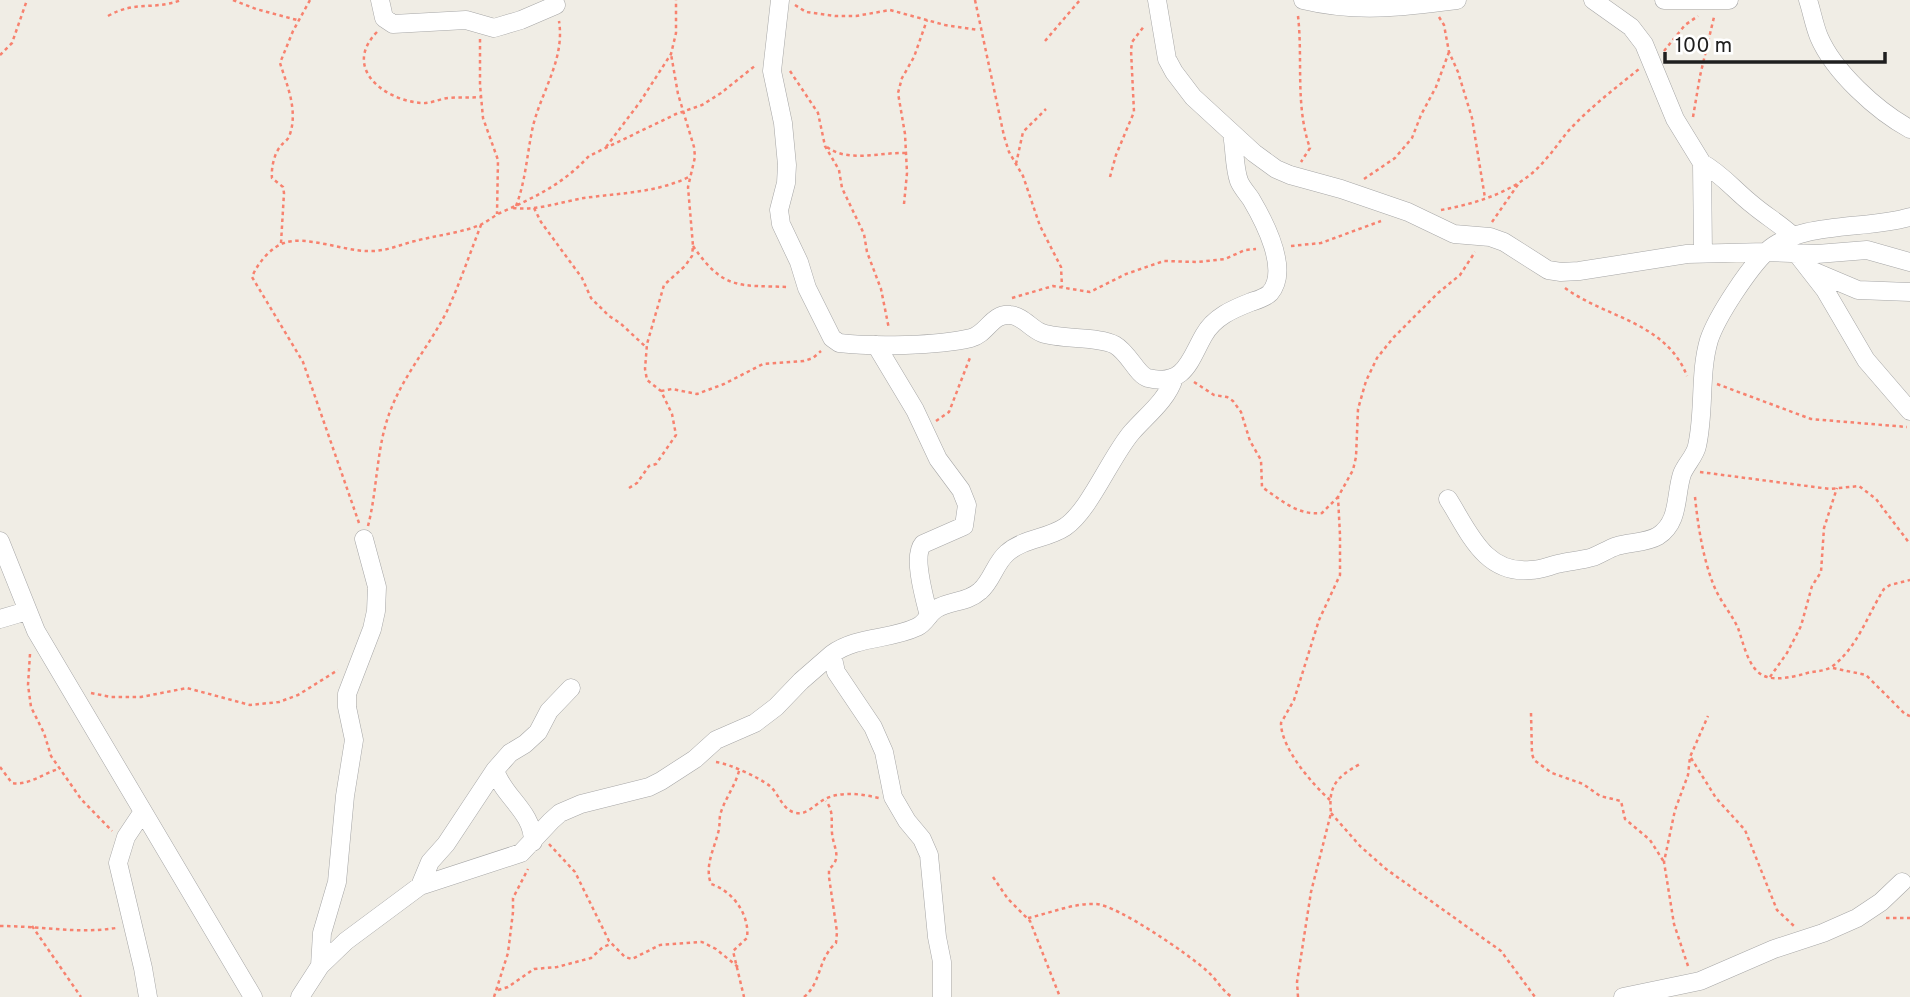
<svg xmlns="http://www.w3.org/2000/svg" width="1910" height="997" font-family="Overpass,sans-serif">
<rect width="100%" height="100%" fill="#f0ede5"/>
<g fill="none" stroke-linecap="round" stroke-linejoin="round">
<g stroke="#a6a6a6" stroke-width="19">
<path id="minor" d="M 380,0 L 384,18 L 393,24 L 466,20 L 494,28 L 521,20 L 556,5
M 780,0 L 772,71 L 783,123 L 787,165 L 786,183 L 779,210 L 781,224 L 799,262 L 807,288 L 832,338 L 839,343 C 874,347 937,346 971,338 C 987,334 992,313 1010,315 C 1023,316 1031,329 1042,333 C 1062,340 1099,336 1115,345 C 1129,353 1137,375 1148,378 C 1185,387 1190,359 1204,335 C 1214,317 1233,309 1251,302 C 1257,300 1265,298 1270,293 C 1290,270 1264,221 1251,199 C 1247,193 1242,188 1239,181 C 1234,167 1235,149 1232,134
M 1157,0 L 1167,59 L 1174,72 L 1193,97 L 1254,153 L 1276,169 L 1290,175 L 1341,189 L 1408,212 L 1454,234 L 1490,237 L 1504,242 L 1548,270 L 1561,272 L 1579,271 L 1687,254 L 1766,252 L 1817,254 L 1867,250 L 1910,262
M 1303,0 C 1356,13 1403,7 1457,0
M 1593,0 L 1631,27 L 1644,44 L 1675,119 L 1702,163 L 1703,254
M 1664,0 L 1729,0
M 1808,0 C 1812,12 1814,25 1819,37 C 1834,72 1877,111 1910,129
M 1702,163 C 1722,174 1735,191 1753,205 C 1766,216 1780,224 1793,236
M 1797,254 L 1825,290 L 1866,360 L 1910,411
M 1813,271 L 1858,290 L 1910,292
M 876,345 L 915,410 L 938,459 L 961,490 L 967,505 L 964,526 L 923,544 C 912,556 925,600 929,616
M 1448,499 C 1468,530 1484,575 1531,570 C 1541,570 1551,565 1562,563 C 1572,561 1583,560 1593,557 C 1601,554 1608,549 1617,546 C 1630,542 1646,543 1658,536 C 1680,522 1675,495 1682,474 C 1686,464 1695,456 1697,446 C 1705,411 1699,374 1709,340 C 1717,316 1749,268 1767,251 C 1800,221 1867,230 1910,217
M 0,541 L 36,631 L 253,997
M 0,619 L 27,611
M 142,813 L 126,837 L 118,863 L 143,968 L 148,997
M 533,842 C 533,811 503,797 495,770 L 510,753 L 525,744 L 538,732 L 549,711 L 571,688
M 420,886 L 430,862 L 446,844 L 495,770
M 320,966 L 322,933 L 337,882 L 345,796 L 354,740 L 347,707 L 347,694 L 372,629 L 376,611 L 377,587 L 364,539
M 300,997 L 320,966 L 346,941 L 420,886 L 521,853 L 551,821 L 560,813 L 581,804 L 649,787 L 661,781 L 695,759 L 716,740 L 755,723 L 776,707 L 801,681 L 832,654
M 942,997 L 942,962 L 937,937 L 929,855 L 922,839 L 907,821 L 893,797 L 884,752 L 873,727 L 836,672 L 832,654 C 857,636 890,640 917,627 C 926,623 928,614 936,609 C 950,600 967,603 980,591 C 992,581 995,563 1007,553 C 1024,538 1047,539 1065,527 C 1090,510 1111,456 1132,432 C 1147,415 1167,400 1174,378
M 1623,997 L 1700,981 L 1774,949 L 1823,933 L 1857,918 L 1881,902 L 1902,882"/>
</g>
<path stroke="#f7826f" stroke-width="2.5" stroke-dasharray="3.5 3.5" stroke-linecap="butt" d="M 233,0 L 256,9 L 297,20
M 975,0 L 1004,136 L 1009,152 L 1023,176 L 1040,226 L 1061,267 L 1062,287
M 795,5 L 806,12 L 835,16 L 856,16 L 890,10 L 945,25 L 978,30
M 108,16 C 137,0 149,11 182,0
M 1298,16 C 1303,60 1295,106 1310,148 L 1301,162
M 1439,17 L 1444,25 L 1449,52 L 1458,72 L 1472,118 L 1485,198
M 377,32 C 342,68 384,100 421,103 C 430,104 439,99 448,98 C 459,97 470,98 481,97
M 480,39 L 480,85 L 483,118 L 498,160 L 497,214
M 1045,41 L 1080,0
M 1664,51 L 1685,25 L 1698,16
M 0,55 L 12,43 L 27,0
M 790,71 L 818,113 L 825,146 L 839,170 L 842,188 L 864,234 L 867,252 L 881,289 L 889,329
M 1693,117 L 1700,76 L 1714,17
M 606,147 L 640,102 L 671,54 L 676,33 L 676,0
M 827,147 C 848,163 881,152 905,153
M 1016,164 L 1023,132 L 1046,109
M 1110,177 L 1116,155 L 1134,112 L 1131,50 L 1132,42 L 1145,25
M 1364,179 L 1395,158 L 1412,138 L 1421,115 L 1436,87 L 1449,52
M 904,204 L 907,173 L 905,134 L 898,93 L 902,78 L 914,57 L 927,20
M 516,206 C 526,180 527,153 533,126 C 542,90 565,59 559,21
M 513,208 C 536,211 561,202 584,198 C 620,193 657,193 691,176
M 534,208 L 541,222 L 582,278 L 591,298 L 609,316 L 620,323 L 647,348
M 1441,210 C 1479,203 1521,190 1546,159 C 1556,148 1563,136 1573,126 C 1593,105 1617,87 1639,69
M 1492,222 L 1519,183
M 281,243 L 284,193 L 283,187 L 272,178 C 271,169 274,154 280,147 C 284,141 288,141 290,134 C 298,110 287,85 280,63 L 293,31 L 310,0
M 693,246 C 724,291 739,285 789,287
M 1291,246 L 1321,243 L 1381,221
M 1565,288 C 1606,318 1666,322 1687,376
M 1012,298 L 1053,286 L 1090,292 L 1126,274 L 1164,261 L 1198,262 L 1225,259 L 1245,250 L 1256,249
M 1194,382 L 1214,395 L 1227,397 L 1233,401 L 1241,412 L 1250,441 L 1261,460 L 1262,487 C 1281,500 1298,516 1322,513 L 1338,497
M 1717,384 L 1811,419 L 1907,427
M 661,391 L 672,389 L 697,394 L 724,384 L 763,364 L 804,361 L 813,358 L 821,351
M 936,421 L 949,412 L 971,355
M 1700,472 L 1830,489 L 1859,486 L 1876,499 L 1910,544
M 629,488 L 637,483 L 649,466 L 656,464 L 676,435 L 672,414 L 661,391 L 647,380 L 645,369 L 647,344 L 664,285 L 685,266 L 692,256 L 693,246 L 688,187 L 695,157 L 694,147 L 678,94 L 671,54
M 1695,497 C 1698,526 1703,559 1714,586 C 1720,601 1731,613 1738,628 C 1743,642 1747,662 1758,672 C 1770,683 1791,677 1804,674 C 1815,670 1824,673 1834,665 C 1858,646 1868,614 1884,589 L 1890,585 L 1910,580
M 359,523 L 303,362 L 252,277 C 257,264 271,247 284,243 C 305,235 344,251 368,251 C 384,252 399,245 415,241 C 433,236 466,232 482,224 C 488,221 494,216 500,213 C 535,197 562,185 589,156 L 676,114 L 702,105 L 721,93 L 756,65
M 368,526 C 378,487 376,446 391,409 C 405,373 430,345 447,311 C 460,283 470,253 481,225
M 30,654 L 28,685 L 31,707 L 44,733 L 51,756 L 81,799 L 112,831
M 1833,668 L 1866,675 L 1905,714 L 1910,716
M 1770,677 L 1787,653 L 1801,626 L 1812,586 L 1821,572 L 1824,528 L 1837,488
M 91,693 L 111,697 L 141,697 L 187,688 L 250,705 L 279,702 L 298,695 L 338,670
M 1531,713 L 1532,754 L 1534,760 L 1552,773 L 1583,784 L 1600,796 L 1621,801 L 1625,819 L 1650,840 L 1664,862
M 1691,758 L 1716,798 L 1745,830 L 1777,910 L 1794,926
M 716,762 C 730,764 758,777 770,786 C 779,794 782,810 796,813 C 808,815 815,804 825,799 C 841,791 862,794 879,798
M 0,767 L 12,783 C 29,786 43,773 59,769
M 739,771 C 735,786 726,797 721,812 C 719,817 720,823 719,829 C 715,848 704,865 711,884 C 733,891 750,915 747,938 L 733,951 L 744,997
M 1330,800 C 1312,784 1281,748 1281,723 L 1294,700 L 1319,620 L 1340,575 L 1340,535 L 1338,497 L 1353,470 L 1356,457 L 1358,409 L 1366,381 L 1377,358 L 1393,338 L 1438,293 L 1460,275 L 1475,252
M 1331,813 L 1360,846 L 1386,869 L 1501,951 L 1535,997
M 549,844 L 575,872 L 609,941 L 625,957 L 632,959 L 660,945 L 702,942 L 716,949 L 738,967
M 993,877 L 1008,899 L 1030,921 L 1060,997
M 1028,918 C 1051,913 1073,903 1096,904 C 1117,905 1188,954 1206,970 C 1216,978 1221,990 1232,997
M 1886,918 L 1910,918
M 0,926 C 39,926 78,934 116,928
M 32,926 L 81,997
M 1688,966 L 1674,924 L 1664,862 L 1675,810 L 1688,775 L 1690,757 L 1708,716
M 498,990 L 508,987 L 534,969 L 557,967 L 591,958 L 603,947 L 611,944
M 494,997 L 508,953 L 513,912 L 513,898 L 528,869
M 804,997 C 822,982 817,960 836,943 L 837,932 L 829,877 L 829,869 C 843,858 833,847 832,833 C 831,820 834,812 826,801
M 1298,997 L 1297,982 L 1311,892 L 1331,813 C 1328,785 1337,777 1360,764"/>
<use href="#minor" stroke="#fff" stroke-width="18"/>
</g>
<path d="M1665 52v10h220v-10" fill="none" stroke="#1f1f1f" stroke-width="3.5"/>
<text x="1675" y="52" font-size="21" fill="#1f1f1f" stroke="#ffffff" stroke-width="5" paint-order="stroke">100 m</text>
</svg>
